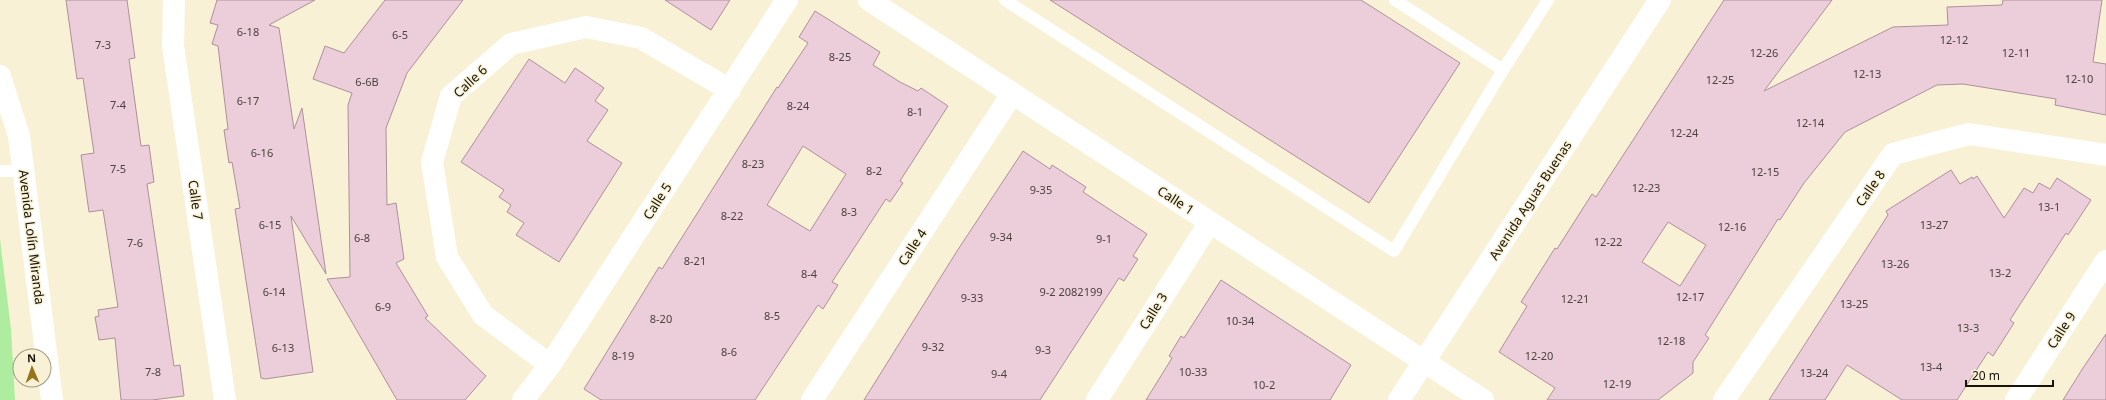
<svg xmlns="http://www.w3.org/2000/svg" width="2106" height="400" font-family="'Noto Sans',sans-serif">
<rect width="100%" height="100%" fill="#f9f1d5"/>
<path fill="#aeed9f" d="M 0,239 L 11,329 L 15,400 L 0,400 Z"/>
<path fill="#ecceda" stroke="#ac909c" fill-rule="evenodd" d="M 66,0 L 127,0 L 135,58 L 129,59 L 141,146 L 149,145 L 154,182 L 147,184 L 174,366 L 180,365 L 184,396 L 152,400 L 121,400 L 115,338 L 99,340 L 95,317 L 99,316 L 98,310 L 118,307 L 103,210 L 89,212 L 81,155 L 94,153 L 83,78 L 77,79 Z
M 217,0 L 315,0 L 269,25 L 279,28 L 294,129 L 302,108 L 326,274 L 291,216 L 313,372 L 265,379 L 261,378 L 235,209 L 240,208 L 232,162 L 229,163 L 224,130 L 228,129 L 218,46 L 212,44 L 218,25 L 210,23 Z
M 385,0 L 463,0 L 407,73 L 386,128 L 387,205 L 396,203 L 404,259 L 396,263 L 428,316 L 425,318 L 486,376 L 465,400 L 397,400 L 327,279 L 350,277 L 348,105 L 352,93 L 313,79 L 325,46 L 344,53 Z
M 665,0 L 730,0 L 711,30 Z
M 1050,0 L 1361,0 L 1460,63 L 1369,203 Z
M 1724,0 L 1832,0 L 1764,91 L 1893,27 L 1948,25 L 1947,7 L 2002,5 L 2003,0 L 2102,0 L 2093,62 L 2106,64 L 2106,115 L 2055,105 L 2056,99 L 1963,84 L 1937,85 L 1845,132 L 1804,183 L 1780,220 L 1778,219 L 1705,335 L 1709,338 L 1693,362 L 1693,373 L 1658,400 L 1547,400 L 1555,388 L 1499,352 L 1527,306 L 1521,302 L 1555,248 L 1557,249 L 1592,194 L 1596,197 ZM 1668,222 L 1706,245 L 1680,286 L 1642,262 Z
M 815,11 L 880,52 L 873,65 L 900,82 L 918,91 L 921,88 L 948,106 L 900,181 L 903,183 L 890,202 L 886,199 L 832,282 L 838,285 L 823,309 L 818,305 L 755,400 L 601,400 L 584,389 L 659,267 L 662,269 L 777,87 L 778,88 L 808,43 L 799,37 ZM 803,146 L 846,174 L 810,231 L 767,205 Z
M 529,59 L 565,83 L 575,68 L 604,88 L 595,101 L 608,110 L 587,141 L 622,163 L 559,262 L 516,235 L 524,223 L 507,212 L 511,205 L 499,197 L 504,190 L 461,162 Z
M 1023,151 L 1050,169 L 1052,165 L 1086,187 L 1083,192 L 1147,234 L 1133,256 L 1138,259 L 1124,281 L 1119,278 L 1040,400 L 864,400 L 957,251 Z
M 1951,170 L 1960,184 L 1972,177 L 1973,179 L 1977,176 L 2004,218 L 2024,188 L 2033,193 L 2039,183 L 2050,189 L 2057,178 L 2091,200 L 2068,235 L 2066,233 L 2010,320 L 2014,323 L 1993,356 L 1988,352 L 1957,400 L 1902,400 L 1847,365 L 1825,400 L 1769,400 L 1888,215 L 1886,211 Z
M 1221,280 L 1351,365 L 1330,400 L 1146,400 L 1172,358 L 1169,356 L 1181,336 L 1184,338 Z
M 2106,334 L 2106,400 L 2063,400 L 2083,368 Z"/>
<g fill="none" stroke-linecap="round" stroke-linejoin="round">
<path stroke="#fff" stroke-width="12" d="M 1005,0 L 1394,251 L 1503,70
M 1395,0 L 1503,70 L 1548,0
M 0,171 L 24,171"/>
<path stroke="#fff" stroke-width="22" d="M 174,0 L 173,46 L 225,400
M 869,0 L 1483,400
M 0,76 L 19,136 L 52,400
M 550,365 L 483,315 L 447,257 L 432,162 L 451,96 L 511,44 L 586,27 L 641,38 L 730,90
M 523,400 L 550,365 L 787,0
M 812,400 L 1012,94
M 1097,400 L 1210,222
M 1724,400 L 1893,154 L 1969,134 L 2106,155
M 2016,400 L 2106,261"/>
<path stroke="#fff" stroke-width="22" d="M 1399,400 L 1660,0"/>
</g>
<g text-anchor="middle" stroke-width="3" stroke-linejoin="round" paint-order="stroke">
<g font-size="11" fill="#4c423e">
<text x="248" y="36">6-18</text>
<text x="400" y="39">6-5</text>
<text x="1954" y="44">12-12</text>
<text x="103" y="49">7-3</text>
<text x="1764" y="57">12-26</text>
<text x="2016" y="57">12-11</text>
<text x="840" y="61">8-25</text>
<text x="1867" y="78">12-13</text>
<text x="2079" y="83">12-10</text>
<text x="1720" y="84">12-25</text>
<text x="367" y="86">6-6B</text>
<text x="248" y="105">6-17</text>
<text x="118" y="109">7-4</text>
<text x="798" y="110">8-24</text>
<text x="915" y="116">8-1</text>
<text x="1810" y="127">12-14</text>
<text x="1684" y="137">12-24</text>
<text x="262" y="157">6-16</text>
<text x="753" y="168">8-23</text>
<text x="118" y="173">7-5</text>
<text x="874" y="175">8-2</text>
<text x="1765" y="176">12-15</text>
<text x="1646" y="192">12-23</text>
<text x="1041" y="194">9-35</text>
<text x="2049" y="211">13-1</text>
<text x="849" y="216">8-3</text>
<text x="732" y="220">8-22</text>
<text x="270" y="229">6-15</text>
<text x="1934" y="229">13-27</text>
<text x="1732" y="231">12-16</text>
<text x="1001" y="241">9-34</text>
<text x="362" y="242">6-8</text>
<text x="1104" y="243">9-1</text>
<text x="1608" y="246">12-22</text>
<text x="135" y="247">7-6</text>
<text x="695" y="265">8-21</text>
<text x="1895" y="268">13-26</text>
<text x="2000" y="277">13-2</text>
<text x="809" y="278">8-4</text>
<text x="274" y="296">6-14</text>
<text x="1071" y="296">9-2 2082199</text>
<text x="1690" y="301">12-17</text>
<text x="972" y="302">9-33</text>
<text x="1575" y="303">12-21</text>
<text x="1854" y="308">13-25</text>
<text x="383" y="311">6-9</text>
<text x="772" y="320">8-5</text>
<text x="661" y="323">8-20</text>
<text x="1240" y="325">10-34</text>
<text x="1968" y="332">13-3</text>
<text x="1671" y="345">12-18</text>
<text x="933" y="351">9-32</text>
<text x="283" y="352">6-13</text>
<text x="1043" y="354">9-3</text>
<text x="729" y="356">8-6</text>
<text x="623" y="360">8-19</text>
<text x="1539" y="360">12-20</text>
<text x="1931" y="371">13-4</text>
<text x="153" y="376">7-8</text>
<text x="1193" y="376">10-33</text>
<text x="1814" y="377">13-24</text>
<text x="999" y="378">9-4</text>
<text x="1617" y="388">12-19</text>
<text x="1264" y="389">10-2</text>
</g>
<g font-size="13" fill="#17140a" stroke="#f9f1d5">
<text transform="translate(470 81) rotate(-43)" y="5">Calle 6</text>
<text transform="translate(1870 188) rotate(-55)" y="5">Calle 8</text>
<text transform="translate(196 200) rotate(82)" y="5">Calle 7</text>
<text transform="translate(1176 200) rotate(33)" y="5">Calle 1</text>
<text transform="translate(1530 200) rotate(-57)" y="5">Avenida Aguas Buenas</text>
<text transform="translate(657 201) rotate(-57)" y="5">Calle 5</text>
<text transform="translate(32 237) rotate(83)" y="5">Avenida Lolín Miranda</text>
<text transform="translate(912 247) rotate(-57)" y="5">Calle 4</text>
<text transform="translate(1153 311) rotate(-58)" y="5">Calle 3</text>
<text transform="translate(2061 330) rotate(-57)" y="5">Calle 9</text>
</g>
</g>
<g transform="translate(32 368) rotate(358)"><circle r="19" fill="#f9f1d5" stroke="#9f9984"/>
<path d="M0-3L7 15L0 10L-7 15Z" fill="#97731c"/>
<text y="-6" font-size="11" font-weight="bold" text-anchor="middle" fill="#17140a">N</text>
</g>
<path d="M1966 380v6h87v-6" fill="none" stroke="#17140a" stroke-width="2"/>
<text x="1972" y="380" font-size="12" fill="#17140a" stroke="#f9f1d5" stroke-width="3" paint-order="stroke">20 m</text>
</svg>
